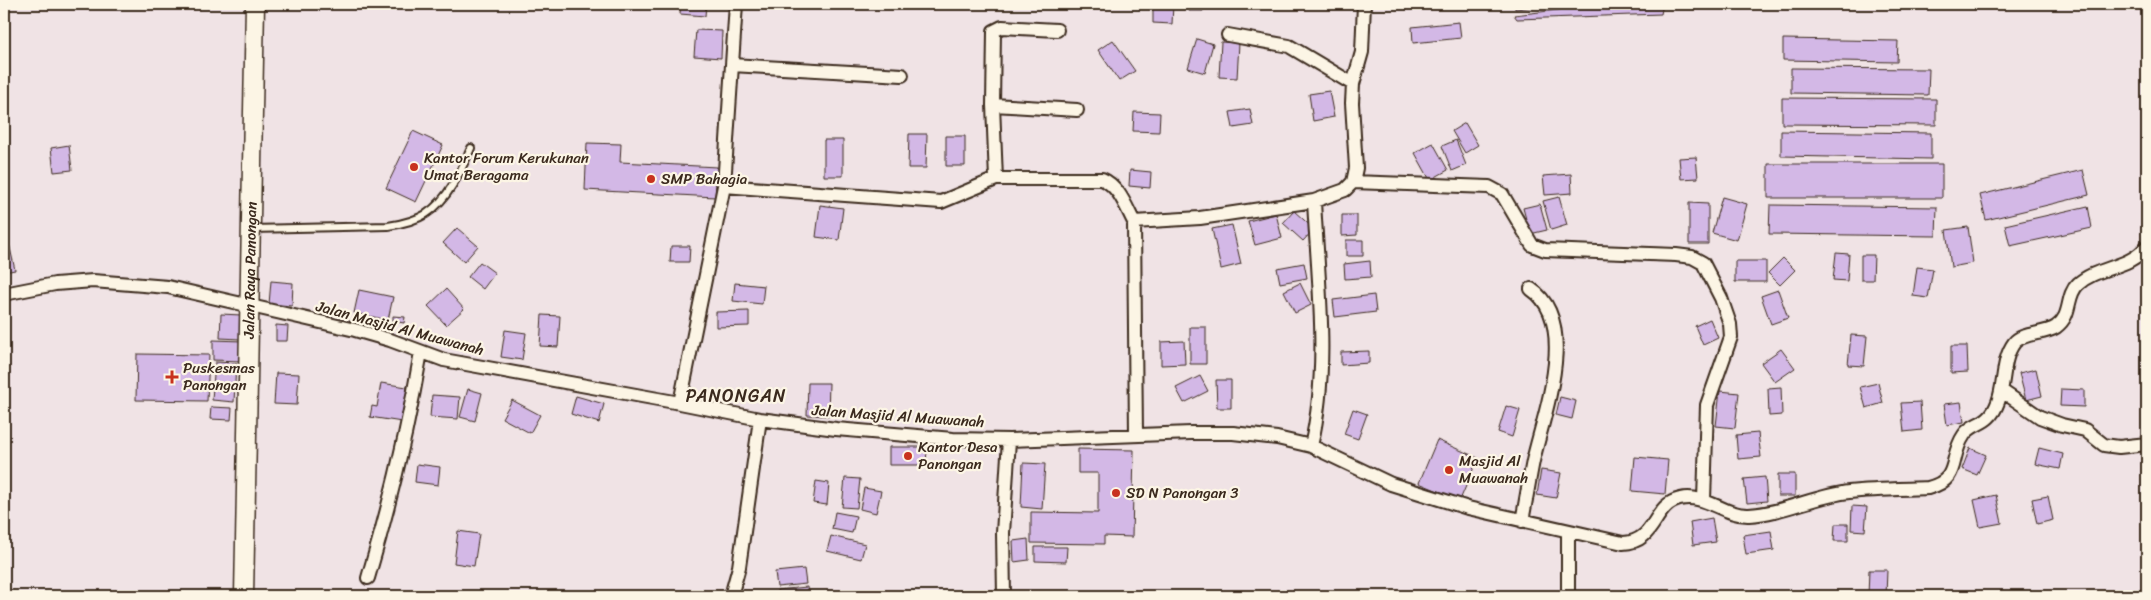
<svg xmlns="http://www.w3.org/2000/svg" width="2151" height="600" font-family="Sriracha,sans-serif">
<rect width="100%" height="100%" fill="#f0e3e5"/>
<filter id="ink" filterUnits="userSpaceOnUse"><feTurbulence type="fractalNoise" baseFrequency=".02" numOctaves="2"/><feDisplacementMap in="SourceGraphic" scale="10" xChannelSelector="R" yChannelSelector="G"/><feConvolveMatrix kernelMatrix="1 2 1 2 8 2 1 2 1" color-interpolation-filters="sRGB"/></filter>
<g filter="url(#ink)">
<path fill="#d3b8e6" stroke="#3b2a1e" d="M 681,4 L 706,4 L 705,16 L 680,14 Z
M 1153,4 L 1173,4 L 1172,24 L 1153,23 Z
M 1190,4 L 1203,4 L 1203,11 L 1189,11 Z
M 1515,4 L 1565,4 L 1515,9 Z
M 1609,4 L 1663,4 L 1661,14 L 1517,19 L 1514,15 Z
M 1459,22 L 1461,38 L 1413,43 L 1412,27 Z
M 696,30 L 722,31 L 721,58 L 694,56 Z
M 1197,39 L 1213,44 L 1205,73 L 1188,68 Z
M 1783,39 L 1898,41 L 1897,62 L 1783,60 Z
M 1113,40 L 1135,71 L 1119,81 L 1098,50 Z
M 1221,42 L 1239,43 L 1237,78 L 1219,77 Z
M 1791,68 L 1929,69 L 1928,95 L 1791,93 Z
M 1329,91 L 1334,117 L 1313,121 L 1309,94 Z
M 1782,98 L 1936,99 L 1936,125 L 1782,124 Z
M 1250,109 L 1253,125 L 1233,128 L 1230,112 Z
M 1134,112 L 1160,113 L 1159,132 L 1133,131 Z
M 1465,123 L 1478,145 L 1465,153 L 1452,131 Z
M 413,131 L 443,145 L 416,202 L 386,188 Z
M 1781,131 L 1931,133 L 1931,159 L 1781,156 Z
M 909,134 L 927,134 L 926,168 L 908,168 Z
M 946,136 L 965,136 L 965,166 L 946,166 Z
M 824,140 L 843,140 L 843,176 L 824,176 Z
M 1456,140 L 1466,165 L 1452,171 L 1442,146 Z
M 587,143 L 621,144 L 620,162 L 717,167 L 715,197 L 585,190 Z
M 1433,143 L 1448,170 L 1430,180 L 1415,153 Z
M 69,145 L 72,170 L 54,172 L 51,148 Z
M 1696,157 L 1698,178 L 1681,179 L 1679,158 Z
M 1768,164 L 1942,164 L 1942,198 L 1768,198 Z
M 1130,170 L 1151,172 L 1150,188 L 1129,186 Z
M 2083,170 L 2089,195 L 1986,220 L 1980,195 Z
M 1571,174 L 1572,193 L 1545,195 L 1543,176 Z
M 1559,197 L 1567,225 L 1551,230 L 1543,201 Z
M 1722,197 L 1747,204 L 1737,240 L 1712,233 Z
M 1689,203 L 1708,204 L 1708,244 L 1689,244 Z
M 1540,204 L 1547,230 L 1530,234 L 1523,208 Z
M 820,205 L 843,208 L 839,240 L 816,237 Z
M 1770,205 L 1937,207 L 1936,236 L 1769,234 Z
M 2088,206 L 2092,228 L 2010,246 L 2005,225 Z
M 1294,211 L 1314,229 L 1303,241 L 1283,223 Z
M 1276,214 L 1282,238 L 1255,245 L 1248,221 Z
M 1342,215 L 1357,215 L 1357,235 L 1342,236 Z
M 1232,225 L 1241,264 L 1221,269 L 1212,229 Z
M 1968,227 L 1973,263 L 1951,267 L 1946,230 Z
M 457,228 L 478,246 L 464,262 L 443,243 Z
M 8,239 L 15,270 L 4,272 L 4,240 Z
M 1346,240 L 1363,240 L 1363,256 L 1346,256 Z
M 671,246 L 690,246 L 689,262 L 670,262 Z
M 1836,253 L 1849,254 L 1847,281 L 1833,280 Z
M 1861,255 L 1874,255 L 1873,280 L 1861,280 Z
M 1783,258 L 1795,270 L 1780,285 L 1768,273 Z
M 1370,261 L 1371,277 L 1345,279 L 1344,264 Z
M 1735,261 L 1766,261 L 1766,282 L 1735,282 Z
M 480,262 L 495,273 L 483,289 L 468,277 Z
M 1304,263 L 1307,278 L 1280,283 L 1277,268 Z
M 1917,267 L 1933,269 L 1928,298 L 1913,296 Z
M 271,281 L 293,283 L 292,306 L 269,304 Z
M 735,283 L 764,286 L 762,304 L 733,301 Z
M 1300,283 L 1311,305 L 1295,313 L 1284,291 Z
M 446,289 L 464,309 L 446,325 L 428,306 Z
M 359,290 L 393,297 L 388,320 L 354,313 Z
M 1778,290 L 1788,318 L 1771,324 L 1761,296 Z
M 1374,295 L 1376,312 L 1335,317 L 1333,300 Z
M 749,311 L 749,326 L 716,327 L 716,312 Z
M 221,314 L 241,315 L 240,339 L 220,338 Z
M 542,315 L 560,316 L 558,347 L 540,346 Z
M 393,316 L 405,317 L 404,323 L 393,321 Z
M 1710,319 L 1718,338 L 1703,345 L 1695,326 Z
M 276,325 L 288,326 L 287,341 L 276,341 Z
M 1190,327 L 1206,327 L 1206,364 L 1190,364 Z
M 505,330 L 526,333 L 522,360 L 501,357 Z
M 1851,335 L 1867,336 L 1864,366 L 1848,365 Z
M 213,340 L 242,341 L 241,361 L 213,360 Z
M 1184,341 L 1185,364 L 1161,365 L 1161,342 Z
M 1951,346 L 1967,346 L 1968,372 L 1951,373 Z
M 1781,349 L 1795,368 L 1775,382 L 1761,363 Z
M 1369,351 L 1369,363 L 1341,365 L 1341,352 Z
M 137,354 L 209,355 L 207,401 L 136,400 Z
M 215,362 L 236,363 L 234,402 L 212,400 Z
M 2036,369 L 2042,396 L 2026,400 L 2019,373 Z
M 276,373 L 299,374 L 297,405 L 274,404 Z
M 1200,376 L 1208,391 L 1184,403 L 1176,388 Z
M 1216,380 L 1231,380 L 1231,408 L 1217,408 Z
M 381,383 L 407,387 L 402,422 L 370,417 L 372,406 L 377,407 Z
M 808,383 L 829,383 L 828,416 L 807,415 Z
M 1878,383 L 1883,403 L 1866,408 L 1860,387 Z
M 1781,387 L 1782,415 L 1769,416 L 1768,388 Z
M 468,389 L 482,393 L 475,421 L 460,417 Z
M 2061,389 L 2084,390 L 2084,407 L 2060,406 Z
M 1720,391 L 1739,393 L 1735,428 L 1716,426 Z
M 432,395 L 460,397 L 458,419 L 430,417 Z
M 576,396 L 604,404 L 599,423 L 571,414 Z
M 1560,397 L 1576,401 L 1572,419 L 1556,415 Z
M 512,400 L 540,415 L 530,433 L 502,418 Z
M 1920,402 L 1922,430 L 1904,432 L 1901,403 Z
M 1961,402 L 1964,422 L 1947,425 L 1944,404 Z
M 1506,406 L 1520,410 L 1512,437 L 1498,432 Z
M 211,407 L 232,408 L 231,420 L 210,419 Z
M 1353,409 L 1367,414 L 1358,439 L 1344,434 Z
M 1758,433 L 1761,457 L 1738,459 L 1736,435 Z
M 1437,440 L 1478,458 L 1460,500 L 1419,483 Z
M 889,447 L 927,447 L 926,465 L 889,465 Z
M 1970,448 L 1986,455 L 1977,475 L 1962,469 Z
M 2039,448 L 2063,454 L 2060,469 L 2035,464 Z
M 1078,449 L 1134,450 L 1132,537 L 1104,536 L 1104,544 L 1031,543 L 1031,512 L 1098,513 L 1098,473 L 1078,473 Z
M 1635,457 L 1668,460 L 1665,494 L 1632,491 Z
M 1023,463 L 1045,464 L 1042,509 L 1021,507 Z
M 417,464 L 440,467 L 438,485 L 415,482 Z
M 1541,470 L 1561,473 L 1556,498 L 1537,495 Z
M 1778,474 L 1795,474 L 1795,496 L 1778,496 Z
M 1765,477 L 1767,501 L 1747,503 L 1744,479 Z
M 845,478 L 860,479 L 857,508 L 842,507 Z
M 816,481 L 829,483 L 827,505 L 813,503 Z
M 864,488 L 881,491 L 876,513 L 860,509 Z
M 1996,495 L 2002,523 L 1980,527 L 1974,500 Z
M 2048,496 L 2053,520 L 2037,524 L 2032,499 Z
M 1852,506 L 1867,507 L 1865,531 L 1851,530 Z
M 835,512 L 856,516 L 852,533 L 832,529 Z
M 1712,518 L 1716,542 L 1693,545 L 1690,522 Z
M 1835,524 L 1848,524 L 1848,541 L 1834,541 Z
M 458,531 L 479,534 L 474,566 L 454,563 Z
M 1771,531 L 1774,550 L 1746,554 L 1743,535 Z
M 831,536 L 865,544 L 861,559 L 827,551 Z
M 1028,539 L 1029,560 L 1014,562 L 1013,541 Z
M 1035,547 L 1067,547 L 1066,562 L 1035,561 Z
M 804,569 L 806,584 L 777,587 L 775,572 Z
M 1869,570 L 1887,570 L 1886,596 L 1868,596 Z
M 807,587 L 808,596 L 778,596 L 777,590 Z"/>
<g fill="none" stroke-linecap="round" stroke-linejoin="round">
<g stroke="#3b2a1e" stroke-width="10">
<path id="service" d="M 251,229 L 388,226 C 401,224 415,221 426,214 C 448,200 461,171 471,148"/>
</g>
<g stroke="#3b2a1e" stroke-width="16">
<path id="minor" d="M 1228,35 L 1289,46 L 1353,84
M 732,65 L 902,75
M 993,105 L 1077,110
M 996,179 L 1102,179 C 1119,186 1126,207 1134,222 L 1136,434
M 1353,182 L 1489,187 L 1502,194 L 1532,245 L 1545,250 L 1676,255 L 1692,257 L 1703,263 L 1721,298 L 1730,324 L 1731,337 L 1707,405 L 1704,500
M 724,186 L 941,202 L 996,179 L 993,105 L 994,31 L 1002,27 L 1057,30
M 1134,222 L 1200,218 L 1314,201 L 1345,190 L 1353,182 L 1356,168 L 1352,103 L 1353,84 L 1362,52 L 1364,4
M 4,294 L 55,284 L 93,281 L 168,287 L 355,330 L 390,340 L 444,360 L 680,403 L 760,419 L 836,429 L 953,439 L 1009,440 L 1191,433 L 1233,433 L 1277,438 L 1311,446 L 1391,484 L 1468,508 L 1623,543 C 1657,542 1652,505 1680,499 C 1705,493 1724,516 1749,515 C 1783,513 1815,496 1849,492 C 1875,489 1902,489 1928,488 C 1962,479 1948,458 1964,435 C 1973,421 1989,427 1998,402 C 2005,384 2002,359 2014,343 C 2022,332 2044,335 2056,327 C 2073,315 2065,296 2078,284 C 2098,266 2130,269 2147,246
M 2002,391 L 2040,417 L 2062,425 L 2085,430 L 2104,445 L 2119,447 L 2147,444
M 680,403 L 724,186 L 736,4
M 1311,446 C 1330,366 1318,282 1314,201
M 1522,521 C 1526,501 1529,481 1533,461 C 1543,416 1580,322 1531,289
M 1568,531 L 1568,596
M 368,578 C 390,504 408,429 421,352
M 731,596 L 739,567 L 760,419
M 1004,596 L 1003,533 L 1009,440"/>
</g>
<g stroke="#3b2a1e" stroke-width="21">
<g id="secondary">
<path id="s1" d="M 244,596 L 255,4"/>
</g>
</g>
<use href="#service" stroke="#fcf5e5" stroke-width="6"/>
<use href="#minor" stroke="#fcf5e5" stroke-width="12"/>
<use href="#secondary" stroke="#fcf5e5" stroke-width="18"/>
</g>
</g>
<g fill="#c8321e" stroke="#fcf5e5" stroke-width="2">
<circle cx="414" cy="167" r="5"/>
<circle cx="651" cy="179" r="5"/>
<path d="M169.5 369.5h5v5h5v5h-5v5h-5v-5h-5v-5h5z"/>
<circle cx="908" cy="456" r="5"/>
<circle cx="1449" cy="470" r="5"/>
<circle cx="1116" cy="493" r="5"/>
</g>
<g text-anchor="middle" stroke-width="4.5" stroke-linejoin="round" paint-order="stroke">
<g font-size="15" fill="#3b2a1e" stroke="#fcf5e5" text-anchor="start">
<text x="424" y="163">Kantor Forum Kerukunan<tspan x="424" dy="17">Umat Beragama</tspan></text>
<text x="661" y="184">SMP Bahagia</text>
<text x="183" y="373">Puskesmas<tspan x="183" dy="17">Panongan</tspan></text>
<text x="918" y="452">Kantor Desa<tspan x="918" dy="17">Panongan</tspan></text>
<text x="1459" y="466">Masjid Al<tspan x="1459" dy="17">Muawanah</tspan></text>
<text x="1126" y="498">SD N Panongan 3</text>
</g>
<g font-size="15" fill="#3b2a1e" stroke="#fcf5e5">
<text dy="5" stroke="none"><textPath href="#s1" startOffset="326">Jalan Raya Panongan</textPath></text>
<text transform="translate(400 328) rotate(15)" y="5">Jalan Masjid Al Muawanah</text>
<text transform="translate(898 416) rotate(4)" y="5">Jalan Masjid Al Muawanah</text>
</g>
<g font-size="18" letter-spacing="1" fill="#3b2a1e" stroke="#fcf5e5">
<text x="736" y="402">PANONGAN</text>
</g>
</g>
<rect width="2151" height="600" fill="none" stroke="#fcf5e5" stroke-width="20"/>
<rect x="10" y="10" width="2131" height="580" fill="none" stroke="#3b2a1e" stroke-width="2" filter="url(#ink)"/>
</svg>
